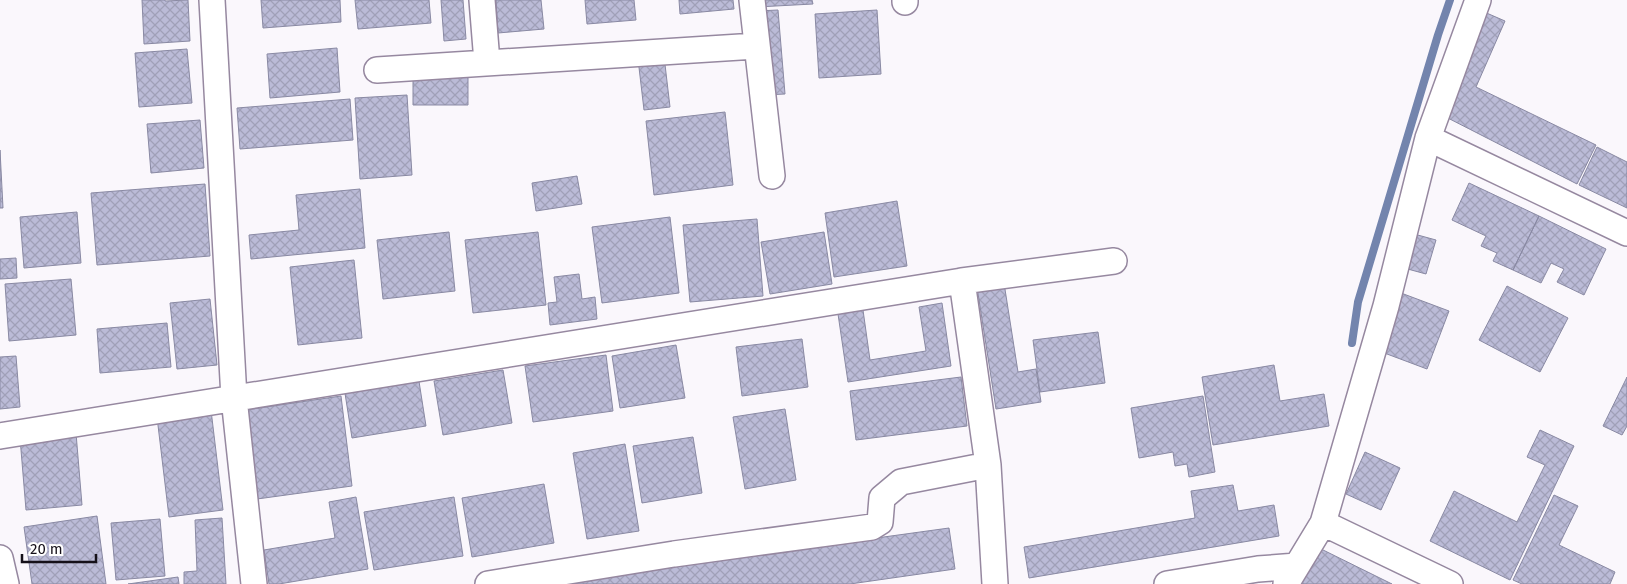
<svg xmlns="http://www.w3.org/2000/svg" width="1627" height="584" font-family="'Fira Sans',sans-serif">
<defs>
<pattern id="building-cross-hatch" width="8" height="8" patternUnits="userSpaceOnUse" patternTransform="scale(1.25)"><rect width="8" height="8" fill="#bbbbd7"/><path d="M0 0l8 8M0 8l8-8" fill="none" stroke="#a0a0b8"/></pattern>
</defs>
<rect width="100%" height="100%" fill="#faf7fc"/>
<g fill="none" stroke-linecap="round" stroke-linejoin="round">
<path stroke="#7384ad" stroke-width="8" d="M 1352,343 L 1358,302 L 1438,35 L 1450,0"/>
</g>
<path fill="url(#building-cross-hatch)" stroke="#8989a3" d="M 142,0 L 165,0 L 165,1 L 188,0 L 190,41 L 144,44 Z
M 261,0 L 340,0 L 341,22 L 263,28 Z
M 355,0 L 429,0 L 431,23 L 358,29 Z
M 441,0 L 463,0 L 466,39 L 444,41 Z
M 496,0 L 541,0 L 544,29 L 498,33 Z
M 585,0 L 634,0 L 636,20 L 587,24 Z
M 679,0 L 733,0 L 734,9 L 680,14 Z
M 756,0 L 812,0 L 813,4 L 757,7 Z
M 1475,8 L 1505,21 L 1476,87 L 1596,145 L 1577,184 L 1440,114 Z
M 778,10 L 785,94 L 764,95 L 757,11 Z
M 877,10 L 881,74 L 819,78 L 815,14 Z
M 337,48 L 340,92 L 270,98 L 267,54 Z
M 187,49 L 192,103 L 139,107 L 135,53 Z
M 664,56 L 670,107 L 644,110 L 638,59 Z
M 413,70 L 468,70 L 468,105 L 413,105 Z
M 407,95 L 412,175 L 360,179 L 355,98 Z
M 350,99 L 353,140 L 240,149 L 237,108 Z
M 725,112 L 733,185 L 654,195 L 646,121 Z
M 200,120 L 204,168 L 151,173 L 147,124 Z
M 1597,147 L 1627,162 L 1627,208 L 1579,185 Z
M 0,150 L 3,208 L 0,208 Z
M 577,176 L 582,204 L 536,211 L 532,183 Z
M 1469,183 L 1539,216 L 1513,270 L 1493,261 L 1497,253 L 1481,246 L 1486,236 L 1452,220 Z
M 205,184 L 210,256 L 97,265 L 91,193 Z
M 360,189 L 365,248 L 251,259 L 249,235 L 299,230 L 296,195 Z
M 897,201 L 907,266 L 834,277 L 825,213 Z
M 77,212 L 81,263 L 24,268 L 20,217 Z
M 1539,216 L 1606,249 L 1584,295 L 1557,282 L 1564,269 L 1551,263 L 1541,283 L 1513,270 Z
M 670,217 L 679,293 L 602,303 L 592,227 Z
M 757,219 L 763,296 L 690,302 L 683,225 Z
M 449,232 L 455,291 L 383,299 L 377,240 Z
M 538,232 L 546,305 L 473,313 L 465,240 Z
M 824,232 L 832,284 L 770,294 L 761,242 Z
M 1414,234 L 1436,240 L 1426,274 L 1404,268 Z
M 16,258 L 17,278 L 0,279 L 0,259 Z
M 354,260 L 362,338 L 298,345 L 290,267 Z
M 579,274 L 582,299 L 595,297 L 597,319 L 550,325 L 548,303 L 557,302 L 554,277 Z
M 71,279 L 76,335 L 9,341 L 5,284 Z
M 1004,283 L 1018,372 L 1036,369 L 1041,402 L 996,409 L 977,287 Z
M 1507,286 L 1568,318 L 1540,372 L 1479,340 Z
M 1401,293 L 1449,311 L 1427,369 L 1379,351 Z
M 210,299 L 217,365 L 177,369 L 170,303 Z
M 942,303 L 951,366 L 848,382 L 838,314 L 863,310 L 870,360 L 926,351 L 919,307 Z
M 167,323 L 171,367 L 100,373 L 97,329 Z
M 1098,332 L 1105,383 L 1040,392 L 1033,340 Z
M 802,339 L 808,387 L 742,396 L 736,347 Z
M 676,345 L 685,398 L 620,408 L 612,356 Z
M 606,355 L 613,411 L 533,422 L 525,366 Z
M 16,356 L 20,407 L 0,409 L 0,357 Z
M 1274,365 L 1280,401 L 1324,394 L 1329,426 L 1213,445 L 1202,377 Z
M 503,370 L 512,423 L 443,435 L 434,381 Z
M 418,375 L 426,426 L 352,438 L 344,387 Z
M 961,377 L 967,426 L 856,440 L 850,391 Z
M 1627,377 L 1627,426 L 1622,435 L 1603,426 Z
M 341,396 L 352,486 L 257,499 L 246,410 Z
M 1203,396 L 1215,472 L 1189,477 L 1187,464 L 1175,466 L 1173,452 L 1139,458 L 1131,408 Z
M 785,409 L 796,480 L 745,489 L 733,417 Z
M 211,410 L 223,510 L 169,517 L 157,417 Z
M 1540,430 L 1574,446 L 1510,580 L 1430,541 L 1454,491 L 1517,522 L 1545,465 L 1527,457 Z
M 76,433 L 82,505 L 26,510 L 20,438 Z
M 693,437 L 702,493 L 642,503 L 633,446 Z
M 625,444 L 639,531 L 587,539 L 573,453 Z
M 1365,452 L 1400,468 L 1381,510 L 1346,494 Z
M 544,484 L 554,543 L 472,557 L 462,498 Z
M 1233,485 L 1238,511 L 1274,505 L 1279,536 L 1029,578 L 1024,547 L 1195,518 L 1191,491 Z
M 1554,495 L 1578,506 L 1559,545 L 1615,572 L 1610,584 L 1522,584 L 1513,580 Z
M 356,497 L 368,569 L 279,584 L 269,584 L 264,550 L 335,538 L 329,502 Z
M 454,497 L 463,556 L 374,570 L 364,512 Z
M 97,516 L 106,584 L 32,584 L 24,527 Z
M 222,518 L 226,584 L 184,584 L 184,572 L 197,571 L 195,520 Z
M 160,519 L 165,576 L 116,580 L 111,523 Z
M 949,528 L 955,569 L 850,584 L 543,584 Z
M 1315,546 L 1392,584 L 1296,584 Z
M 178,577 L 179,584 L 128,584 Z"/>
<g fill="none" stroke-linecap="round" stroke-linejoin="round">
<g stroke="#9688a0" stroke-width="28">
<path id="minor" d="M 212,0 L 234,398 L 254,584
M 482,0 L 487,62
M 752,0 L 772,176
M 905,0 L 905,2
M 377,70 L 756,46
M 1428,138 L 1627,233
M 962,281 L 1114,261
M 0,436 L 962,281 L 988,465 L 995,584
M 1323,523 L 1450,584
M 0,558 L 6,584
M 488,584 L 674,554 L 872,527 L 880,522 L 882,498 L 901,482 L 988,465
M 1167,584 L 1258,569 L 1297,566
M 1286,584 L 1323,523 L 1386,306 L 1428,138 L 1478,0"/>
</g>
<use href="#minor" stroke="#fff" stroke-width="25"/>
</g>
<path d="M22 554v8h74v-8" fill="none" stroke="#151019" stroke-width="2.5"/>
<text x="30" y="554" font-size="15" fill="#151019" stroke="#ffffff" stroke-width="4" paint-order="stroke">20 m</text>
</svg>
